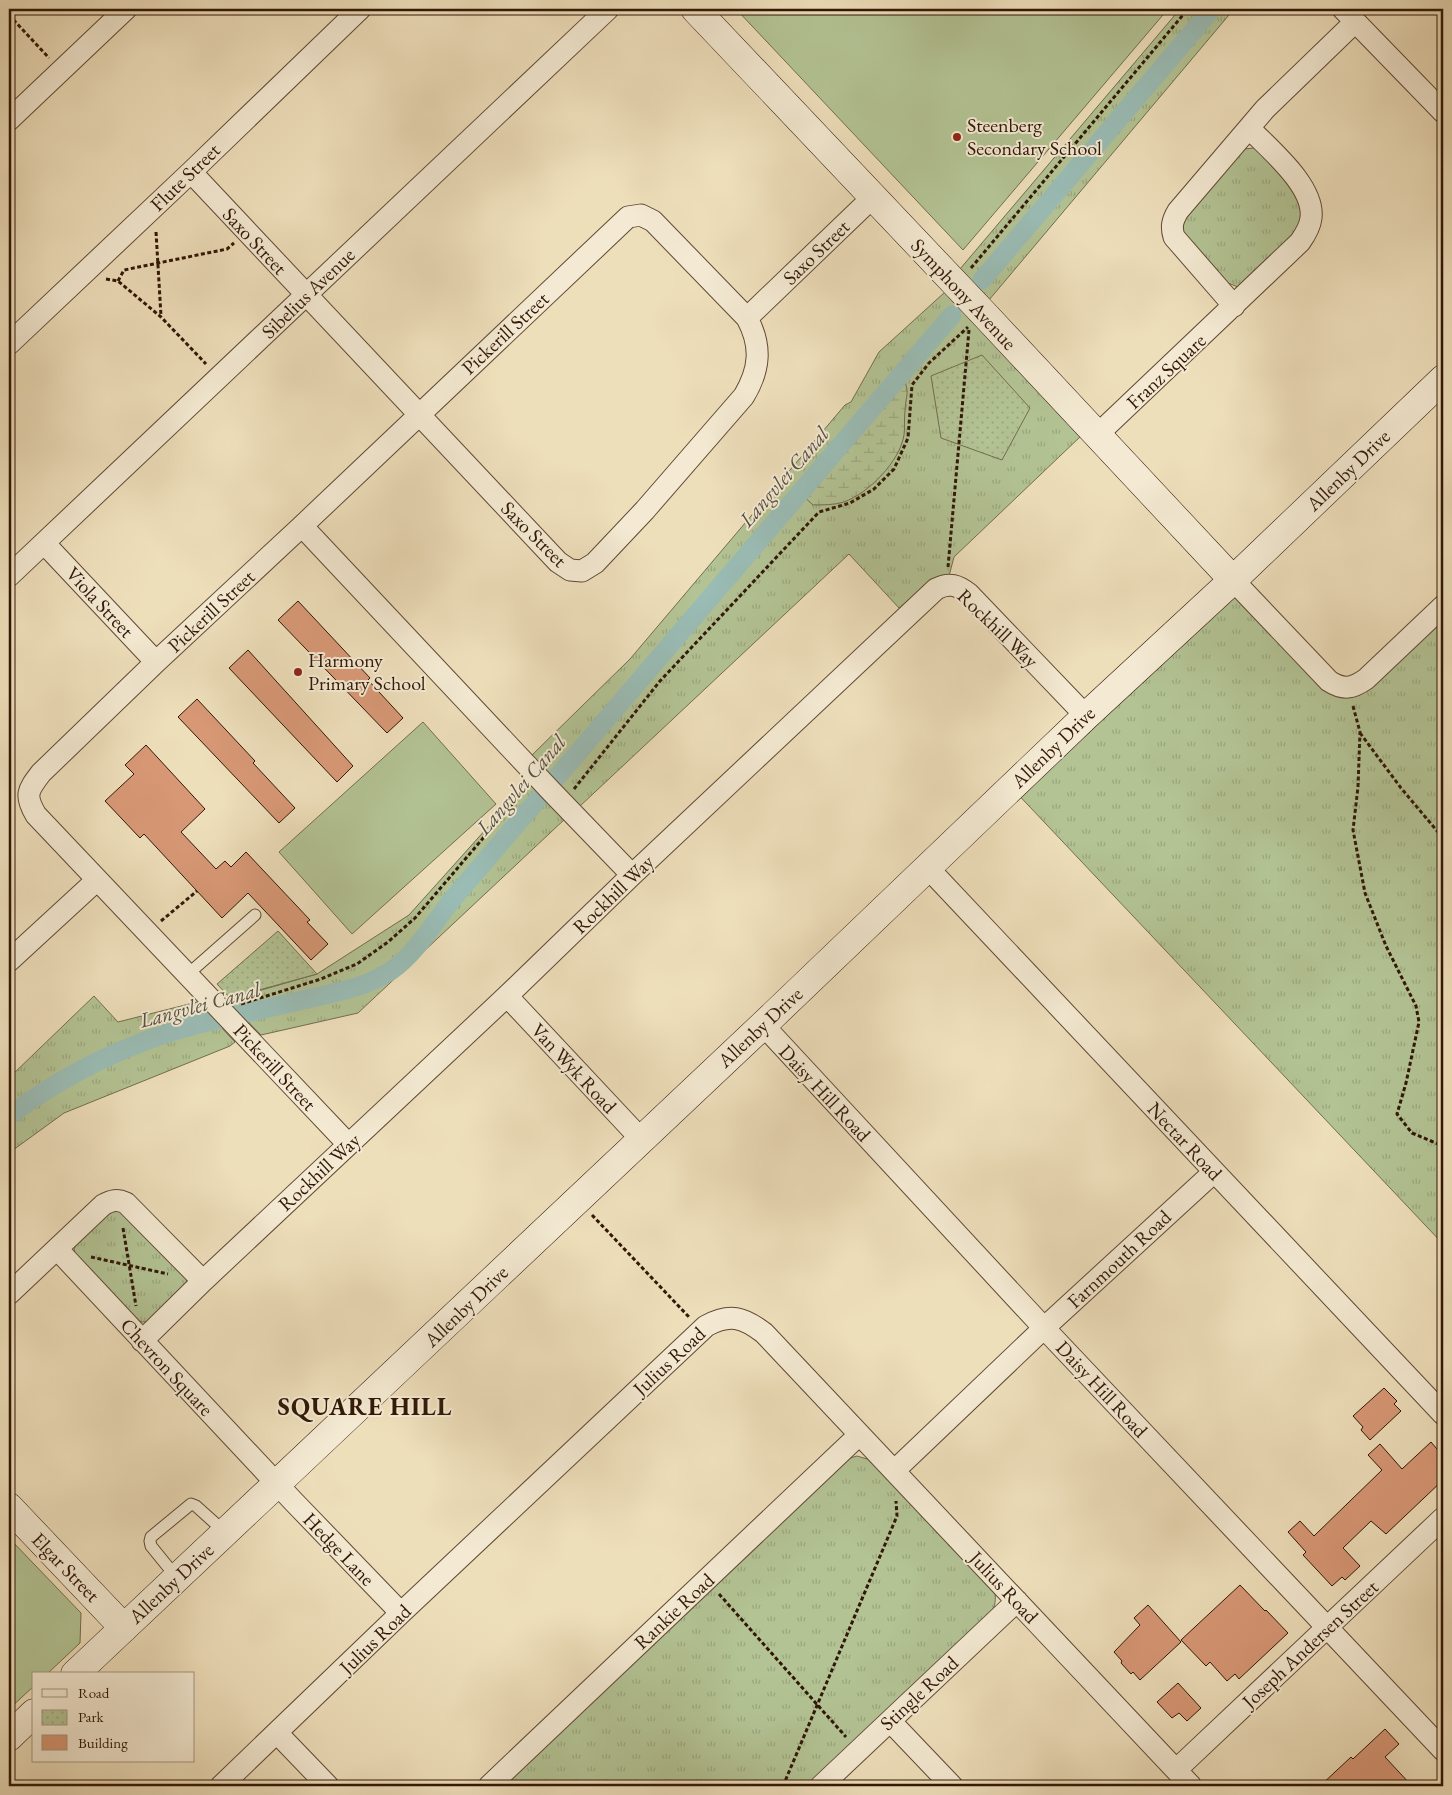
<svg xmlns="http://www.w3.org/2000/svg" width="1452" height="1795" font-family="'EB Garamond',serif">
<defs>
<pattern id="grass-tufts" width="24" height="20" patternUnits="userSpaceOnUse" patternTransform="scale(1.25)"><rect width="24" height="20" fill="#b3c394"/><path d="M3 7l-1-3M5 7V3M7 7l1-3M15 17l-1-3M17 17v-4M19 17l1-3" fill="none" stroke="#9aa77e"/></pattern>
<pattern id="wetland-marsh" width="20" height="14" patternUnits="userSpaceOnUse" patternTransform="scale(1.25)"><rect width="20" height="14" fill="#b3c394"/><path d="M1 5h8M5 5V1M11 12h8M15 12V8" fill="none" stroke="#9aa77e"/></pattern>
<pattern id="park-dots" width="8" height="8" patternUnits="userSpaceOnUse" patternTransform="scale(1.25)"><rect width="8" height="8" fill="#b3c394"/><path d="M2 2h.1M6 6h.1" fill="none" stroke="#9aa77e" stroke-width="1.8" stroke-linecap="round"/></pattern>
</defs>
<rect width="100%" height="100%" fill="#eedfbb"/>
<filter id="stains"><feTurbulence type="fractalNoise" baseFrequency=".004" numOctaves="4"/><feColorMatrix values="0 0 0 0 .2 0 0 0 0 .09 0 0 0 0 .02 0 0 0 .5 -.17"/></filter>
<radialGradient id="worn" r=".72"><stop offset=".6" stop-color="#630" stop-opacity="0"/><stop offset="1" stop-color="#630" stop-opacity=".3"/></radialGradient>
<path fill="url(#grass-tufts)" stroke="#726d4e" d="M 1180,9 L 1234,9 L 989,300 L 960,269 Z
M 1254,148 L 1297,188 L 1304,226 L 1238,287 L 1228,283 L 1182,235 L 1180,222 L 1244,149 Z
M 945,292 L 1081,436 L 954,557 L 949,576 L 928,584 L 899,608 L 849,554 L 579,807 L 530,757 L 630,659 L 845,405 L 851,402 L 879,352 Z
M 1233,580 L 1348,688 L 1443,606 L 1443,1244 L 1011,787 Z
M 530,780 L 566,818 L 358,1013 L 261,1035 L 227,1000 L 317,974 L 409,915 Z
M 94,996 L 118,1022 L 197,1002 L 235,1042 L 230,1046 L 64,1113 L 9,1153 L 9,1078 Z
M 117,1208 L 181,1269 L 187,1280 L 184,1290 L 151,1321 L 142,1322 L 132,1318 L 77,1259 L 74,1249 L 78,1240 L 107,1211 Z
M 857,1456 L 874,1461 L 995,1592 C 996,1603 995,1608 988,1617 L 809,1786 L 500,1786 L 850,1458 Z"/>
<path fill="url(#wetland-marsh)" stroke="#726d4e" d="M 901,374 C 911,393 906,392 905,411 C 904,419 905,427 904,435 C 900,461 869,493 844,502 C 834,505 823,505 813,505 L 800,493 Z"/>
<path fill="url(#park-dots)" stroke="#726d4e" d="M 982,355 L 1030,408 L 1002,460 L 941,438 L 931,376 Z
M 278,931 L 317,974 L 230,998 L 217,984 Z"/>
<path fill="#b3c394" stroke="#726d4e" d="M 736,9 L 1168,9 L 963,250 Z
M 423,722 L 496,804 L 352,934 L 279,852 Z
M 9,1538 L 81,1613 L 80,1643 L 47,1674 L 34,1674 L 34,1686 L 9,1709 Z"/>
<g fill="none" stroke-linecap="round" stroke-linejoin="round">
<path stroke="#9abcb5" stroke-width="19" d="M 982,280 L 1212,9
M 9,1116 C 64,1074 132,1041 199,1024 C 234,1016 268,1008 303,1000 C 333,993 366,988 392,970 C 416,953 433,924 451,901 L 952,315"/>
</g>
<path fill="#d89876" stroke="#301707" d="M 298,601 L 370,678 L 368,680 L 403,718 L 387,733 L 278,620 Z
M 248,650 L 353,766 L 337,782 L 229,668 Z
M 197,699 L 255,761 L 253,763 L 295,808 L 279,823 L 178,717 Z
M 146,745 L 205,809 L 181,832 L 216,869 L 225,861 L 231,867 L 246,852 L 310,920 L 307,922 L 328,944 L 311,960 L 248,893 L 222,918 L 144,834 L 140,838 L 105,801 L 134,774 L 125,765 Z
M 1384,1388 L 1397,1401 L 1394,1404 L 1401,1411 L 1370,1440 L 1361,1430 L 1363,1427 L 1353,1416 Z
M 1431,1442 L 1443,1456 L 1443,1480 L 1386,1534 L 1371,1521 L 1343,1548 L 1360,1566 L 1345,1580 L 1342,1577 L 1332,1586 L 1303,1555 L 1306,1552 L 1288,1532 L 1300,1521 L 1314,1536 L 1382,1470 L 1368,1455 L 1380,1444 L 1402,1469 Z
M 1240,1585 L 1265,1611 L 1266,1610 L 1288,1633 L 1239,1679 L 1235,1674 L 1227,1681 L 1210,1662 L 1206,1666 L 1181,1640 Z
M 1148,1605 L 1181,1642 L 1140,1680 L 1133,1672 L 1131,1674 L 1121,1663 L 1122,1661 L 1114,1652 L 1140,1625 L 1134,1618 Z
M 1178,1683 L 1201,1708 L 1187,1721 L 1179,1713 L 1172,1718 L 1157,1702 Z
M 1385,1729 L 1399,1744 L 1385,1757 L 1412,1786 L 1320,1786 L 1351,1757 L 1353,1759 Z"/>
<g fill="none" stroke-linecap="round" stroke-linejoin="round">
<g stroke="#604934" stroke-width="13">
<path id="lane" d="M 187,975 L 255,915
M 177,1578 L 151,1546 L 150,1541 L 151,1537 L 191,1504 L 196,1506 L 226,1533"/>
</g>
<g stroke="#604934" stroke-width="23">
<path id="street" d="M 1343,9 L 1443,112
M 9,120 L 126,9
M 191,172 C 313,302 435,432 558,562 L 570,570 L 582,571 L 595,563 L 645,510 L 744,396 C 760,369 762,346 747,318 L 653,221 L 641,215 L 628,217 L 302,526 L 156,662 L 41,773 C 28,790 24,795 36,815 L 348,1144
M 1234,306 L 1174,237 C 1171,227 1172,221 1178,211 L 1265,109 L 1355,22
M 747,318 L 873,197
M 9,344 L 191,172 L 360,9
M 1097,435 L 1300,242 C 1305,235 1310,227 1311,218 C 1315,186 1269,149 1249,128
M 302,526 L 552,792 L 632,875
M 44,543 L 156,662
M 9,576 L 608,9
M 1233,580 L 1329,681 C 1343,690 1352,689 1366,679 L 1443,606
M 928,868 L 1443,1414
M 9,961 L 97,880
M 507,996 L 641,1139
M 763,1025 L 1044,1328 L 1443,1750
M 57,1249 L 293,1501 L 401,1613
M 9,1294 L 103,1205 C 112,1200 117,1199 126,1203 L 203,1281
M 142,1341 L 203,1281 L 507,996 L 632,875 L 936,589 C 949,582 958,585 969,594 L 1086,716
M 894,1471 L 1044,1328 L 1214,1172
M 890,1721 L 952,1786
M 277,1733 L 328,1786
M 1176,1770 L 1443,1518
M 221,1786 L 401,1613 L 706,1326 C 730,1313 743,1317 764,1333 L 1191,1786
M 489,1786 L 859,1435
M 821,1786 L 1017,1601"/>
</g>
<g stroke="#301707" stroke-width="29">
<path id="secondary" d="M 695,9 L 986,316 L 1233,580
M 9,1507 L 124,1628
M 75,1674 L 763,1025 L 1086,716 L 1233,580 L 1443,379
M 9,1737 L 34,1713"/>
</g>
<path stroke="#301707" stroke-width="3" stroke-dasharray="4 2.5" stroke-linecap="butt" d="M 9,15 L 49,58
M 156,232 L 161,316
M 971,268 L 1188,9
M 106,279 L 118,281 L 161,317 L 206,364
M 118,281 L 124,270 L 227,249 L 234,243
M 948,567 L 969,330
M 1353,706 L 1360,732 L 1358,787 L 1353,830 L 1365,893 L 1386,946 L 1416,1006 L 1419,1022 L 1406,1083 L 1397,1114 L 1412,1133 L 1443,1146
M 1360,733 L 1401,788 L 1443,838
M 574,789 L 660,681 L 819,512 L 850,503 L 874,489 L 894,469 L 908,438 L 912,385 L 929,363 L 968,327
M 161,921 L 197,891
M 241,1004 L 321,979 L 357,964 L 388,942 L 415,918 L 525,789
M 592,1215 L 689,1317
M 123,1228 L 136,1306
M 91,1257 L 168,1274
M 719,1594 L 846,1737
M 783,1786 L 897,1516 L 896,1501"/>
<use href="#lane" stroke="#f4ead3" stroke-width="11"/>
<use href="#street" stroke="#f4ead3" stroke-width="21"/>
<use href="#secondary" stroke="#f4ead3" stroke-width="28"/>
</g>
<g fill="#8f2418" stroke="#f4ead3" stroke-width="2">
<circle cx="957" cy="137" r="5"/>
<circle cx="298" cy="672" r="5"/>
</g>
<g text-anchor="middle" stroke-width="4" stroke-linejoin="round" paint-order="stroke">
<g font-size="20" fill="#301707" stroke="#f4ead3" text-anchor="start">
<text x="967" y="132">Steenberg<tspan x="967" dy="23">Secondary School</tspan></text>
<text x="308" y="667">Harmony<tspan x="308" dy="23">Primary School</tspan></text>
</g>
<g font-size="20" fill="#301707" stroke="#f4ead3">
<text transform="translate(185 177) rotate(-44)" y="7">Flute Street</text>
<text transform="translate(255 241) rotate(47)" y="7">Saxo Street</text>
<text transform="translate(816 252) rotate(-44)" y="7">Saxo Street</text>
<text transform="translate(308 293) rotate(-44)" y="7">Sibelius Avenue</text>
<text transform="translate(964 294) rotate(47)" y="7">Symphony Avenue</text>
<text transform="translate(505 333) rotate(-43)" y="7">Pickerill Street</text>
<text transform="translate(1166 371) rotate(-43)" y="7">Franz Square</text>
<text transform="translate(1348 470) rotate(-44)" y="7">Allenby Drive</text>
<text transform="translate(534 534) rotate(45)" y="7">Saxo Street</text>
<text transform="translate(100 602) rotate(47)" y="7">Viola Street</text>
<text transform="translate(211 611) rotate(-43)" y="7">Pickerill Street</text>
<text transform="translate(998 628) rotate(44)" y="7">Rockhill Way</text>
<text transform="translate(1053 747) rotate(-44)" y="7">Allenby Drive</text>
<text transform="translate(613 894) rotate(-44)" y="7">Rockhill Way</text>
<text transform="translate(760 1027) rotate(-43)" y="7">Allenby Drive</text>
<text transform="translate(275 1067) rotate(47)" y="7">Pickerill Street</text>
<text transform="translate(574 1068) rotate(47)" y="7">Van Wyk Road</text>
<text transform="translate(825 1093) rotate(47)" y="7">Daisy Hill Road</text>
<text transform="translate(1185 1141) rotate(47)" y="7">Nectar Road</text>
<text transform="translate(319 1172) rotate(-43)" y="7">Rockhill Way</text>
<text transform="translate(1119 1259) rotate(-43)" y="7">Farnmouth Road</text>
<text transform="translate(466 1306) rotate(-44)" y="7">Allenby Drive</text>
<text transform="translate(669 1361) rotate(-43)" y="7">Julius Road</text>
<text transform="translate(167 1367) rotate(47)" y="7">Chevron Square</text>
<text transform="translate(1102 1389) rotate(47)" y="7">Daisy Hill Road</text>
<text transform="translate(339 1549) rotate(46)" y="7">Hedge Lane</text>
<text transform="translate(66 1567) rotate(46)" y="7">Elgar Street</text>
<text transform="translate(171 1583) rotate(-43)" y="7">Allenby Drive</text>
<text transform="translate(1004 1587) rotate(47)" y="7">Julius Road</text>
<text transform="translate(674 1611) rotate(-43)" y="7">Rankie Road</text>
<text transform="translate(375 1639) rotate(-44)" y="7">Julius Road</text>
<text transform="translate(1310 1644) rotate(-43)" y="7">Joseph Andersen Street</text>
<text transform="translate(919 1693) rotate(-43)" y="7">Stingle Road</text>
</g>
<g font-size="21" font-style="italic" fill="#555144" stroke="#f4ead3">
<text transform="translate(784 477) rotate(-49)" y="7">Langvlei Canal</text>
<text transform="translate(521 785) rotate(-49)" y="7">Langvlei Canal</text>
<text transform="translate(200 1005) rotate(-15)" y="7">Langvlei Canal</text>
</g>
<g font-size="25" font-weight="bold" letter-spacing="1" fill="#301707" stroke="#f4ead3">
<text x="365" y="1415">SQUARE HILL</text>
</g>
</g>
<rect width="1452" height="1795" fill="none" stroke="#eedfbb" stroke-width="30"/>
<rect x="10" y="10" width="1432" height="1775" fill="none" stroke="#301707" stroke-width="2.5"/>
<rect x="15" y="15" width="1422" height="1765" fill="none" stroke="#301707"/>
<rect x="32" y="1672" width="162" height="90" fill="#f4ead3" stroke="#a69681"/>
<rect x="42" y="1689" width="25" height="8" fill="#f4ead3" stroke="#a69681"/>
<text x="78" y="1698" font-size="15" fill="#301707">Road</text>
<rect x="42" y="1710" width="25" height="15" fill="url(#park-dots)" stroke="#a69681"/>
<text x="78" y="1722" font-size="15" fill="#301707">Park</text>
<rect x="42" y="1735" width="25" height="15" fill="#d89876" stroke="#a69681"/>
<text x="78" y="1748" font-size="15" fill="#301707">Building</text>
<rect width="100%" height="100%" filter="url(#stains)"/>
<rect width="100%" height="100%" fill="url(#worn)"/>
</svg>
